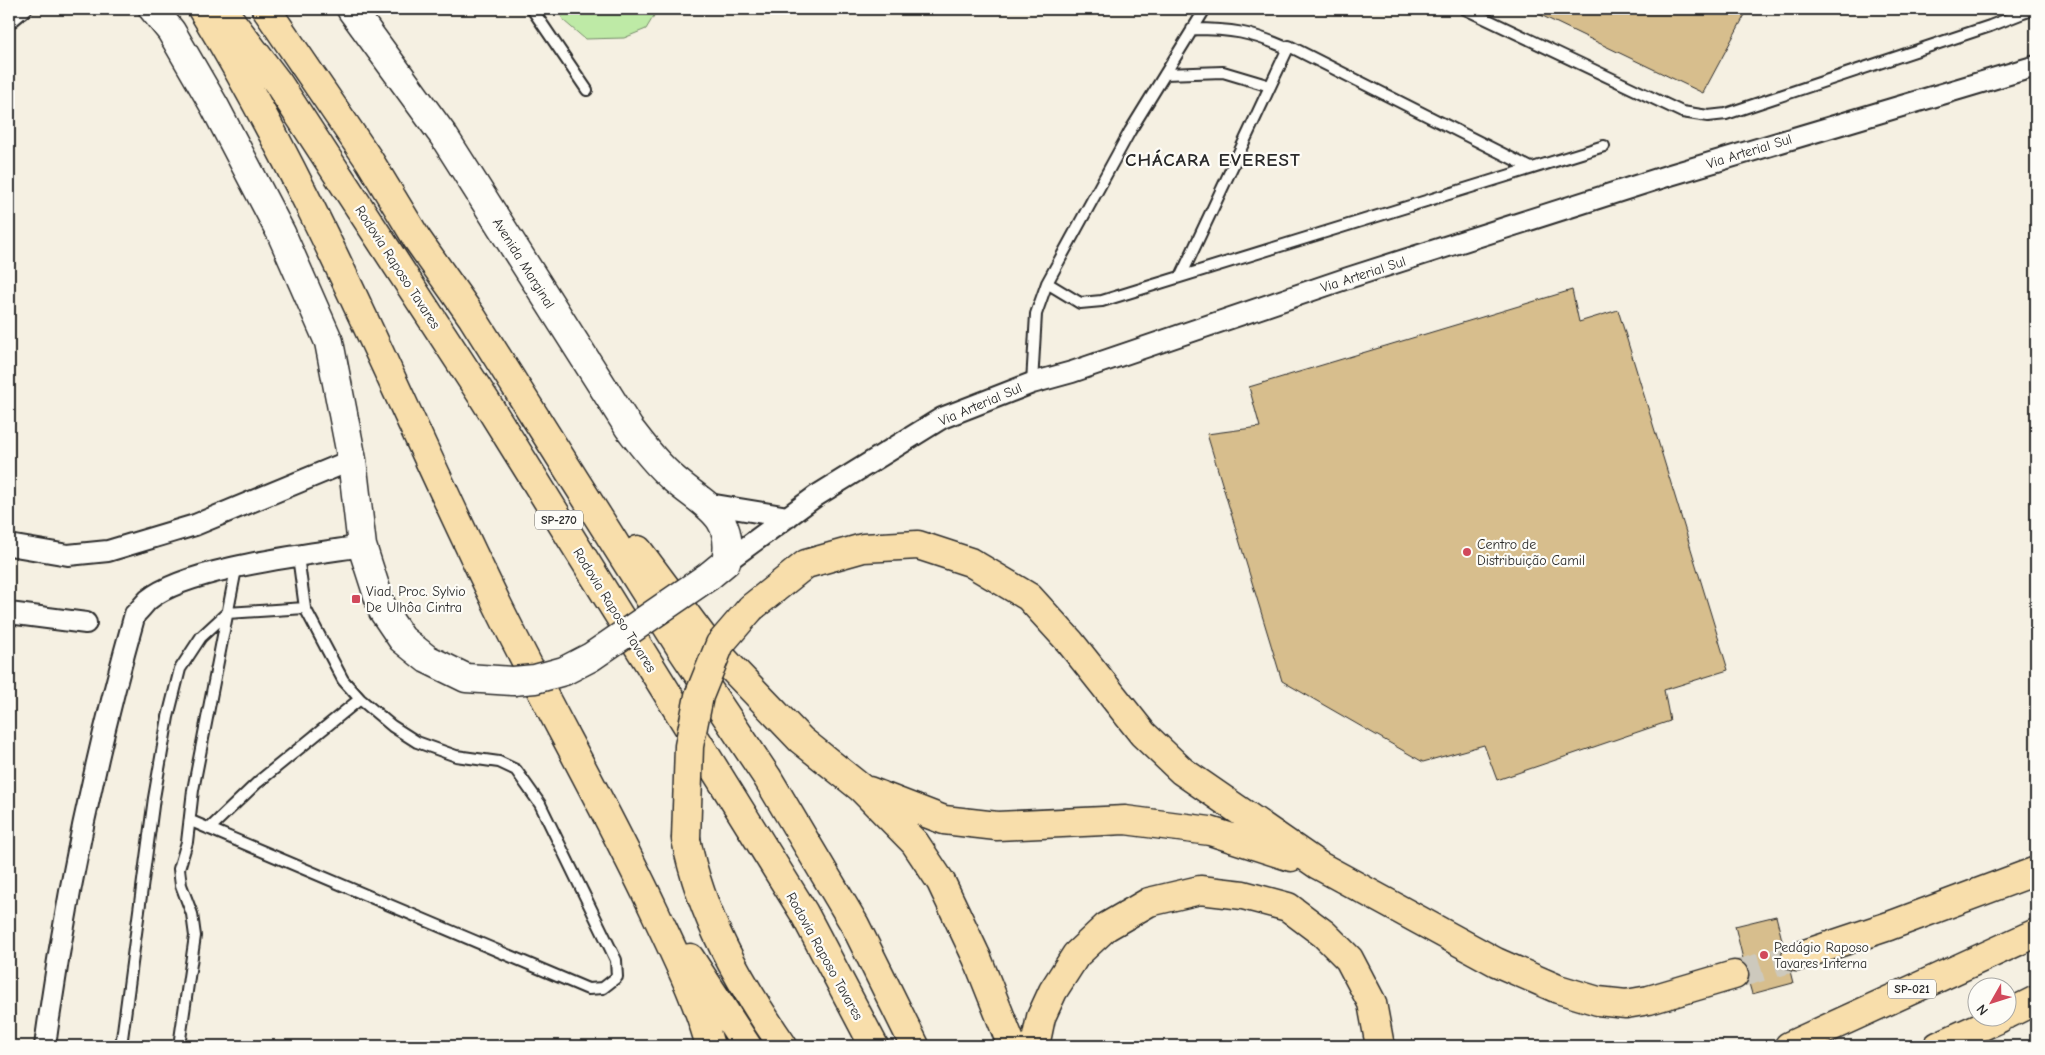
<svg xmlns="http://www.w3.org/2000/svg" width="2045" height="1055" font-family="'Comic Neue',sans-serif">
<rect width="100%" height="100%" fill="#f5f0e2"/>
<filter id="ink" filterUnits="userSpaceOnUse"><feTurbulence type="fractalNoise" baseFrequency=".02" numOctaves="2"/><feDisplacementMap in="SourceGraphic" scale="10" xChannelSelector="R" yChannelSelector="G"/><feConvolveMatrix kernelMatrix="1 2 1 2 8 2 1 2 1" color-interpolation-filters="sRGB"/></filter>
<g filter="url(#ink)">
<path fill="#beeaa6" stroke="#748a68" d="M 557,9 L 658,9 L 646,29 L 624,38 L 585,39 L 564,21 Z"/>
<path fill="#d7be8d" stroke="#2b2b2b" d="M 1528,9 L 1748,9 L 1703,93 Z
M 1572,290 L 1579,322 L 1618,310 L 1728,670 L 1664,690 L 1670,721 L 1497,780 L 1484,745 L 1423,762 L 1282,681 L 1207,434 L 1260,427 L 1249,387 Z
M 1776,916 L 1784,948 L 1781,954 L 1781,961 L 1790,971 L 1793,983 L 1752,994 L 1748,980 L 1749,971 L 1744,963 L 1735,926 Z"/>
<g fill="none" stroke-linecap="round" stroke-linejoin="round">
<path stroke="#cdc9bd" stroke-width="28" stroke-dasharray="28 14" stroke-linecap="butt" d="M 1734,975 L 1796,957"/>
<g stroke="#2b2b2b" stroke-width="14">
<path id="service" d="M 532,9 L 587,90
M 1465,9 L 1682,112 L 1708,116 L 1726,114 L 1990,26 L 2023,13 L 2016,9
M 2023,13 L 2035,9
M 9,24 L 27,9
M 1192,29 C 1232,29 1250,32 1287,48
M 1165,74 L 1223,72 L 1270,86
M 1181,276 L 1289,46 L 1531,168
M 1047,283 L 1080,303 L 1102,301 L 1604,146
M 1032,383 L 1036,314 L 1047,283 L 1130,131 L 1205,9
M 191,821 L 588,989 L 603,988 L 617,977 L 616,960 L 540,804 L 516,770 L 499,762 L 456,756 L 417,742 L 392,726 L 360,699 L 343,680 L 305,608 L 298,556
M 209,829 L 258,782 L 360,699
M 121,1046 L 154,798 L 168,717 L 180,669 L 201,637 L 227,613 L 305,608
M 179,1046 L 195,936 L 192,914 L 181,885 L 179,869 L 187,842 L 193,790 L 236,569"/>
</g>
<g stroke="#2b2b2b" stroke-width="24">
<path id="minor" d="M 709,504 L 788,517
M 9,545 L 68,555 L 108,551 L 195,525 L 352,460
M 726,562 L 816,496 L 942,418 L 1032,383 L 1072,372 L 1348,278 L 1670,175 L 2036,66
M 9,613 L 86,623
M 45,1046 C 65,900 95,756 135,614 C 140,610 144,604 148,600 C 186,568 311,554 362,546"/>
</g>
<g stroke="#2b2b2b" stroke-width="31">
<path id="secondary" d="M 153,9 L 171,31 L 215,107 L 281,233 L 329,342 L 352,460 L 362,546 L 383,611 L 402,639 L 427,659 L 466,678 L 513,681
M 351,9 L 443,135 L 629,428 C 643,446 657,465 675,480 C 705,506 735,515 726,562 L 709,576"/>
</g>
<g stroke="#2b2b2b" stroke-width="31">
<path id="motorway" d="M 202,9 C 319,200 402,411 501,612 C 551,713 607,810 655,912 C 675,955 698,1000 710,1046
M 222,9 L 278,83 L 485,400 L 804,913 L 874,1046
M 266,9 L 369,160 L 417,239 L 472,317 L 682,650 L 767,777 L 855,925 L 915,1046
M 638,550 L 702,636 L 729,665 L 801,740 L 861,788 L 915,843 L 941,882 L 977,958 L 1012,1046
M 751,608 L 806,564 L 863,548 L 918,545 L 970,562 L 1029,597 L 1070,642 L 1143,734 L 1182,771 L 1318,865 L 1496,962 L 1558,989 L 1598,1001 L 1626,1004 L 1649,1000 L 1734,975
M 869,791 L 944,820 L 997,826 L 1125,820 L 1210,831 L 1291,857
M 686,839 C 701,916 739,982 783,1046
M 1796,957 L 1889,926 L 2036,871
M 690,958 L 747,1046
M 2008,1014 L 2036,1000
M 1035,1046 L 1041,1017 L 1053,991 L 1076,955 L 1106,927 L 1149,902 L 1200,890 L 1243,895 L 1288,907 L 1324,934 L 1349,959 L 1372,1003 L 1380,1046
M 1789,1046 L 2036,933
M 1938,1046 L 2000,1018"/>
</g>
<use href="#service" stroke="#fdfcf7" stroke-width="10"/>
<use href="#minor" stroke="#fdfcf7" stroke-width="20"/>
<use href="#secondary" stroke="#fdfcf7" stroke-width="28"/>
<use href="#motorway" stroke="#f8deab" stroke-width="28"/>
<g stroke="#2b2b2b" stroke-width="31" stroke-linecap="butt">
<path id="secondary-bridge" d="M 513,681 L 535,679 L 564,671 L 591,657 L 709,576"/>
</g>
<g stroke="#2b2b2b" stroke-width="31" stroke-linecap="butt">
<path id="motorway-bridge" d="M 686,839 L 689,746 L 699,696 L 720,644 L 751,608"/>
</g>
<use href="#secondary-bridge" stroke="#fdfcf7" stroke-width="28"/>
<use href="#motorway-bridge" stroke="#f8deab" stroke-width="28"/>
</g>
</g>
<g fill="#d1495b" stroke="#fdfcf7" stroke-width="2">
<circle cx="1467" cy="552" r="5"/>
<rect x="351" y="594" width="10" height="10" rx="2.5"/>
<circle cx="1764" cy="955" r="5"/>
</g>
<g text-anchor="middle" stroke-width="4.5" stroke-linejoin="round" paint-order="stroke">
<g fill="#fdfcf7" stroke="#6a6a68" stroke-width="1">
<rect x="535" y="510.5" width="48" height="19" rx="4"/>
<rect x="1888" y="979.5" width="48" height="19" rx="4"/>
</g>
<g font-size="12" font-weight="bold" fill="#2b2b2b">
<text x="559" y="524">SP-270</text>
<text x="1912" y="993">SP-021</text>
</g>
<g font-size="14" fill="#2b2b2b" stroke="#fdfcf7">
<text transform="translate(1749 151) rotate(-17)" y="5">Via Arterial Sul</text>
<text transform="translate(524 263) rotate(58)" y="5">Avenida Marginal</text>
<text transform="translate(398 267) rotate(57)" y="5">Rodovia Raposo Tavares</text>
<text transform="translate(1363 274) rotate(-18)" y="5">Via Arterial Sul</text>
<text transform="translate(980 404) rotate(-23)" y="5">Via Arterial Sul</text>
<text transform="translate(615 610) rotate(58)" y="5">Rodovia Raposo Tavares</text>
<text transform="translate(825 956) rotate(61)" y="5">Rodovia Raposo Tavares</text>
</g>
<g font-size="14" fill="#2b2b2b" stroke="#fdfcf7" text-anchor="start">
<text x="1477" y="549">Centro de<tspan x="1477" dy="16">Distribuição Camil</tspan></text>
<text x="366" y="596">Viad. Proc. Sylvio<tspan x="366" dy="16">De Ulhôa Cintra</tspan></text>
<text x="1774" y="952">Pedágio Raposo<tspan x="1774" dy="16">Tavares Interna</tspan></text>
</g>
<g font-size="19" font-weight="bold" letter-spacing="1" fill="#2b2b2b" stroke="#fdfcf7">
<text x="1213" y="166">CHÁCARA EVEREST</text>
</g>
</g>
<rect width="2045" height="1055" fill="none" stroke="#fdfcf7" stroke-width="30"/>
<rect x="15" y="15" width="2015" height="1025" fill="none" stroke="#2b2b2b" stroke-width="2" filter="url(#ink)"/>
<g transform="translate(1992 1002) rotate(231)"><circle r="24" fill="#fdfcf7" stroke="#a9a8a5"/>
<path d="M0-4L9 19L0 12L-9 19Z" fill="#d1495b"/>
<text y="-8" font-size="14" font-weight="bold" text-anchor="middle" fill="#2b2b2b">N</text>
</g>
</svg>
